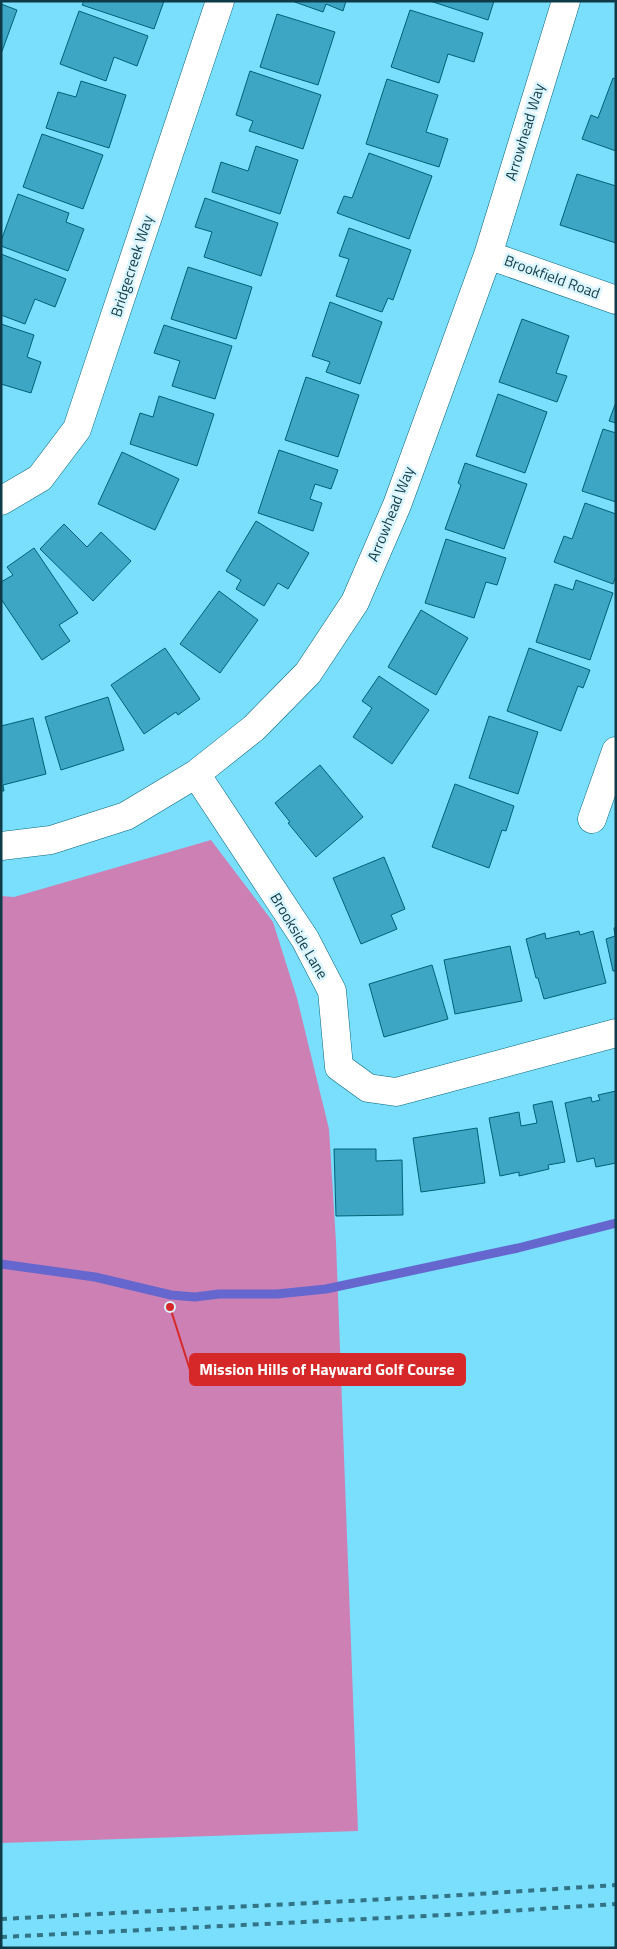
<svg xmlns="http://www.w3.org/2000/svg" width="617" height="1949" font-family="'Titillium Web',sans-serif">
<rect width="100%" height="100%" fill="#79dffd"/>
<path fill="#cd80b4" d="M 211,840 L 273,922 L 297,998 L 329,1129 L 336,1242 L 358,1831 L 1,1843 L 1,896 L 14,897 Z"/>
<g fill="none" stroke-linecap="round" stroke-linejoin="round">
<path stroke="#6667ce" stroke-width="9" d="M 1,1264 L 95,1277 L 171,1295 L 195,1297 L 219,1294 L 277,1294 L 326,1289 L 518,1248 L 616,1223"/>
</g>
<path fill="#3ca6c4" stroke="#006176" d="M 84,1 L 164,1 L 154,29 L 82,5 Z
M 292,1 L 346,1 L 343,11 L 326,4 L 323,12 Z
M 430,1 L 494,1 L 488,20 Z
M 1,4 L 17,10 L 1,54 Z
M 410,10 L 483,33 L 474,62 L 448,54 L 439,83 L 391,67 Z
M 79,11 L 148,36 L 137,66 L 114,57 L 106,81 L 60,64 Z
M 277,14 L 335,32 L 318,85 L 260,67 Z
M 250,71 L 321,95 L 303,149 L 249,131 L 253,121 L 236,115 Z
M 613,78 L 616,79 L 616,151 L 582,139 L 591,115 L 598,118 Z
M 387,79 L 438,95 L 426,132 L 448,139 L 439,167 L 366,144 Z
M 81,81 L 126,95 L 109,148 L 46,128 L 58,92 L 76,97 Z
M 42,134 L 103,155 L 83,209 L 23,187 Z
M 256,146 L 298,160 L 280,214 L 212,192 L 221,162 L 248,171 Z
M 369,153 L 432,176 L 409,239 L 337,213 L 344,196 L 352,198 Z
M 577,174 L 616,186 L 616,243 L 560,225 Z
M 18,194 L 69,213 L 66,222 L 84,229 L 68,271 L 1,246 L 1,241 Z
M 205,198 L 278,223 L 261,276 L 204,257 L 212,232 L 195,227 Z
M 349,228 L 411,250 L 393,300 L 388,298 L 382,312 L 336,296 L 349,259 L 339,256 Z
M 1,254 L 66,279 L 55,307 L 35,299 L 25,324 L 1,315 Z
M 188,267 L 252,287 L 236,339 L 171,319 Z
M 330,302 L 382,322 L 360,384 L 326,372 L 330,362 L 312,356 Z
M 522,319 L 569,336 L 556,373 L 567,376 L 557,402 L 499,382 Z
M 1,324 L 34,335 L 27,357 L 41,362 L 31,393 L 1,384 Z
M 164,325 L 232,346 L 215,399 L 172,386 L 180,361 L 154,353 Z
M 306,377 L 359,395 L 338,457 L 285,440 Z
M 498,394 L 547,412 L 525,473 L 476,456 Z
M 159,396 L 214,414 L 197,466 L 130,444 L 140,413 L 153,417 Z
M 616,402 L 616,423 L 609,421 Z
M 603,429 L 616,433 L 616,502 L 582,491 Z
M 279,450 L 338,470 L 331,489 L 315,484 L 310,499 L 322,503 L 313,531 L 258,513 Z
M 122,452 L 179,479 L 155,530 L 98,504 Z
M 465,463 L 527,484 L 504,549 L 445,529 L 461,485 L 458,483 Z
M 585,503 L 616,514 L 616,575 L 613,584 L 554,562 L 564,536 L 572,539 Z
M 256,521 L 309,553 L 288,589 L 278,583 L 264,606 L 236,589 L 241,580 L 226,571 Z
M 64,524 L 87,547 L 101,532 L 131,561 L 93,601 L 40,549 Z
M 446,539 L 506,558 L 497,585 L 486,582 L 474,618 L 425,603 Z
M 34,548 L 78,613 L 59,625 L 70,641 L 42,660 L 1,599 L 1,582 L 13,575 L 7,567 Z
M 576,580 L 613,593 L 590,660 L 536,642 L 555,584 L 573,590 Z
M 219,591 L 258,620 L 220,673 L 180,644 Z
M 421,610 L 468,638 L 436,695 L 388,667 Z
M 165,648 L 200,699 L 178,715 L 176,712 L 144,734 L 111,685 Z
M 529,648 L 590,670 L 583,688 L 578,686 L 561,731 L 507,711 Z
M 379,676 L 429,710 L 392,764 L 353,737 L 372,708 L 362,701 Z
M 108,697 L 124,750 L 61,770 L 45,717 Z
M 489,716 L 538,732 L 518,794 L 469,778 Z
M 33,718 L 46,774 L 3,785 L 4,791 L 1,791 L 1,726 Z
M 320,765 L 363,817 L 316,857 L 288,823 L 290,822 L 275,803 Z
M 455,784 L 514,806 L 506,831 L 502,830 L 489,868 L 432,847 Z
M 384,857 L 405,909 L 391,915 L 397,929 L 361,944 L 333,878 Z
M 616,927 L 616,971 L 613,971 L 606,939 L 615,936 L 614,928 Z
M 579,931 L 580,935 L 593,931 L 606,983 L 544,999 L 538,978 L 536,978 L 526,939 L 545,933 L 546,939 Z
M 510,946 L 522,1001 L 455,1014 L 444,960 Z
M 432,965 L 448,1019 L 384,1037 L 369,984 Z
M 616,1091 L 616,1163 L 596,1167 L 594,1158 L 577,1162 L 565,1103 L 591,1097 L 592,1102 L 600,1100 L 598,1095 Z
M 552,1101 L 565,1162 L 548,1165 L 549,1169 L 519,1176 L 519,1172 L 500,1176 L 489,1118 L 519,1112 L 521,1126 L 537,1123 L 533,1105 Z
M 477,1128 L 485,1183 L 421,1192 L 413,1138 Z
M 334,1149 L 376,1149 L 376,1161 L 402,1160 L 403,1215 L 336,1216 Z"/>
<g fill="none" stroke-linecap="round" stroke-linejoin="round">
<g stroke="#07657a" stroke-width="29">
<path id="minor" d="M 488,255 L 616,300
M 1,501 L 40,478 L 77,429 L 220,1
M 196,774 L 305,939 L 332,991 L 339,1067 L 368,1088 L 396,1092 L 616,1033
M 592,819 L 616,751
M 1,846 L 51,840 L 126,816 L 196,774 L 254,728 L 308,673 L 355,602 L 397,505 L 488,255 L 566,1"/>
</g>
<use href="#minor" stroke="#fff" stroke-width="28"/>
<path stroke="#337386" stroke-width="4" stroke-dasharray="6 6" stroke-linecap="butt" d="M 1,1919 L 446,1896 L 616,1885
M 1,1937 L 445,1915 L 616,1904"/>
</g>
<g text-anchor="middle" stroke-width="5" stroke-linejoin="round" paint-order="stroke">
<g font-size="15" fill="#0e3b47" stroke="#daf5fe">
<text transform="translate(525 132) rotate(-73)" y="5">Arrowhead Way</text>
<text transform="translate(132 266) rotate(-72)" y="5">Bridgecreek Way</text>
<text transform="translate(552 277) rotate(20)" y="5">Brookfield Road</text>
<text transform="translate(391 514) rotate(-68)" y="5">Arrowhead Way</text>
<text transform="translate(299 936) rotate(59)" y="5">Brookside Lane</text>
</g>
</g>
<path fill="none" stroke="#d62828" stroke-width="2" d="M170 1307L190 1370"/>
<circle fill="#d62828" stroke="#daf5fe" stroke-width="2" cx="170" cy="1307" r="5"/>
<rect fill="#d62828" stroke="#d62828" stroke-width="2" x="190" y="1354" width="275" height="31" rx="5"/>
<g font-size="16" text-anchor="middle" font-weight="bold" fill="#fff">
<text x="327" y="1375">Mission Hills of Hayward Golf Course</text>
</g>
<rect width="617" height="1949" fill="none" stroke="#0e3b47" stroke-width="5"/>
</svg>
